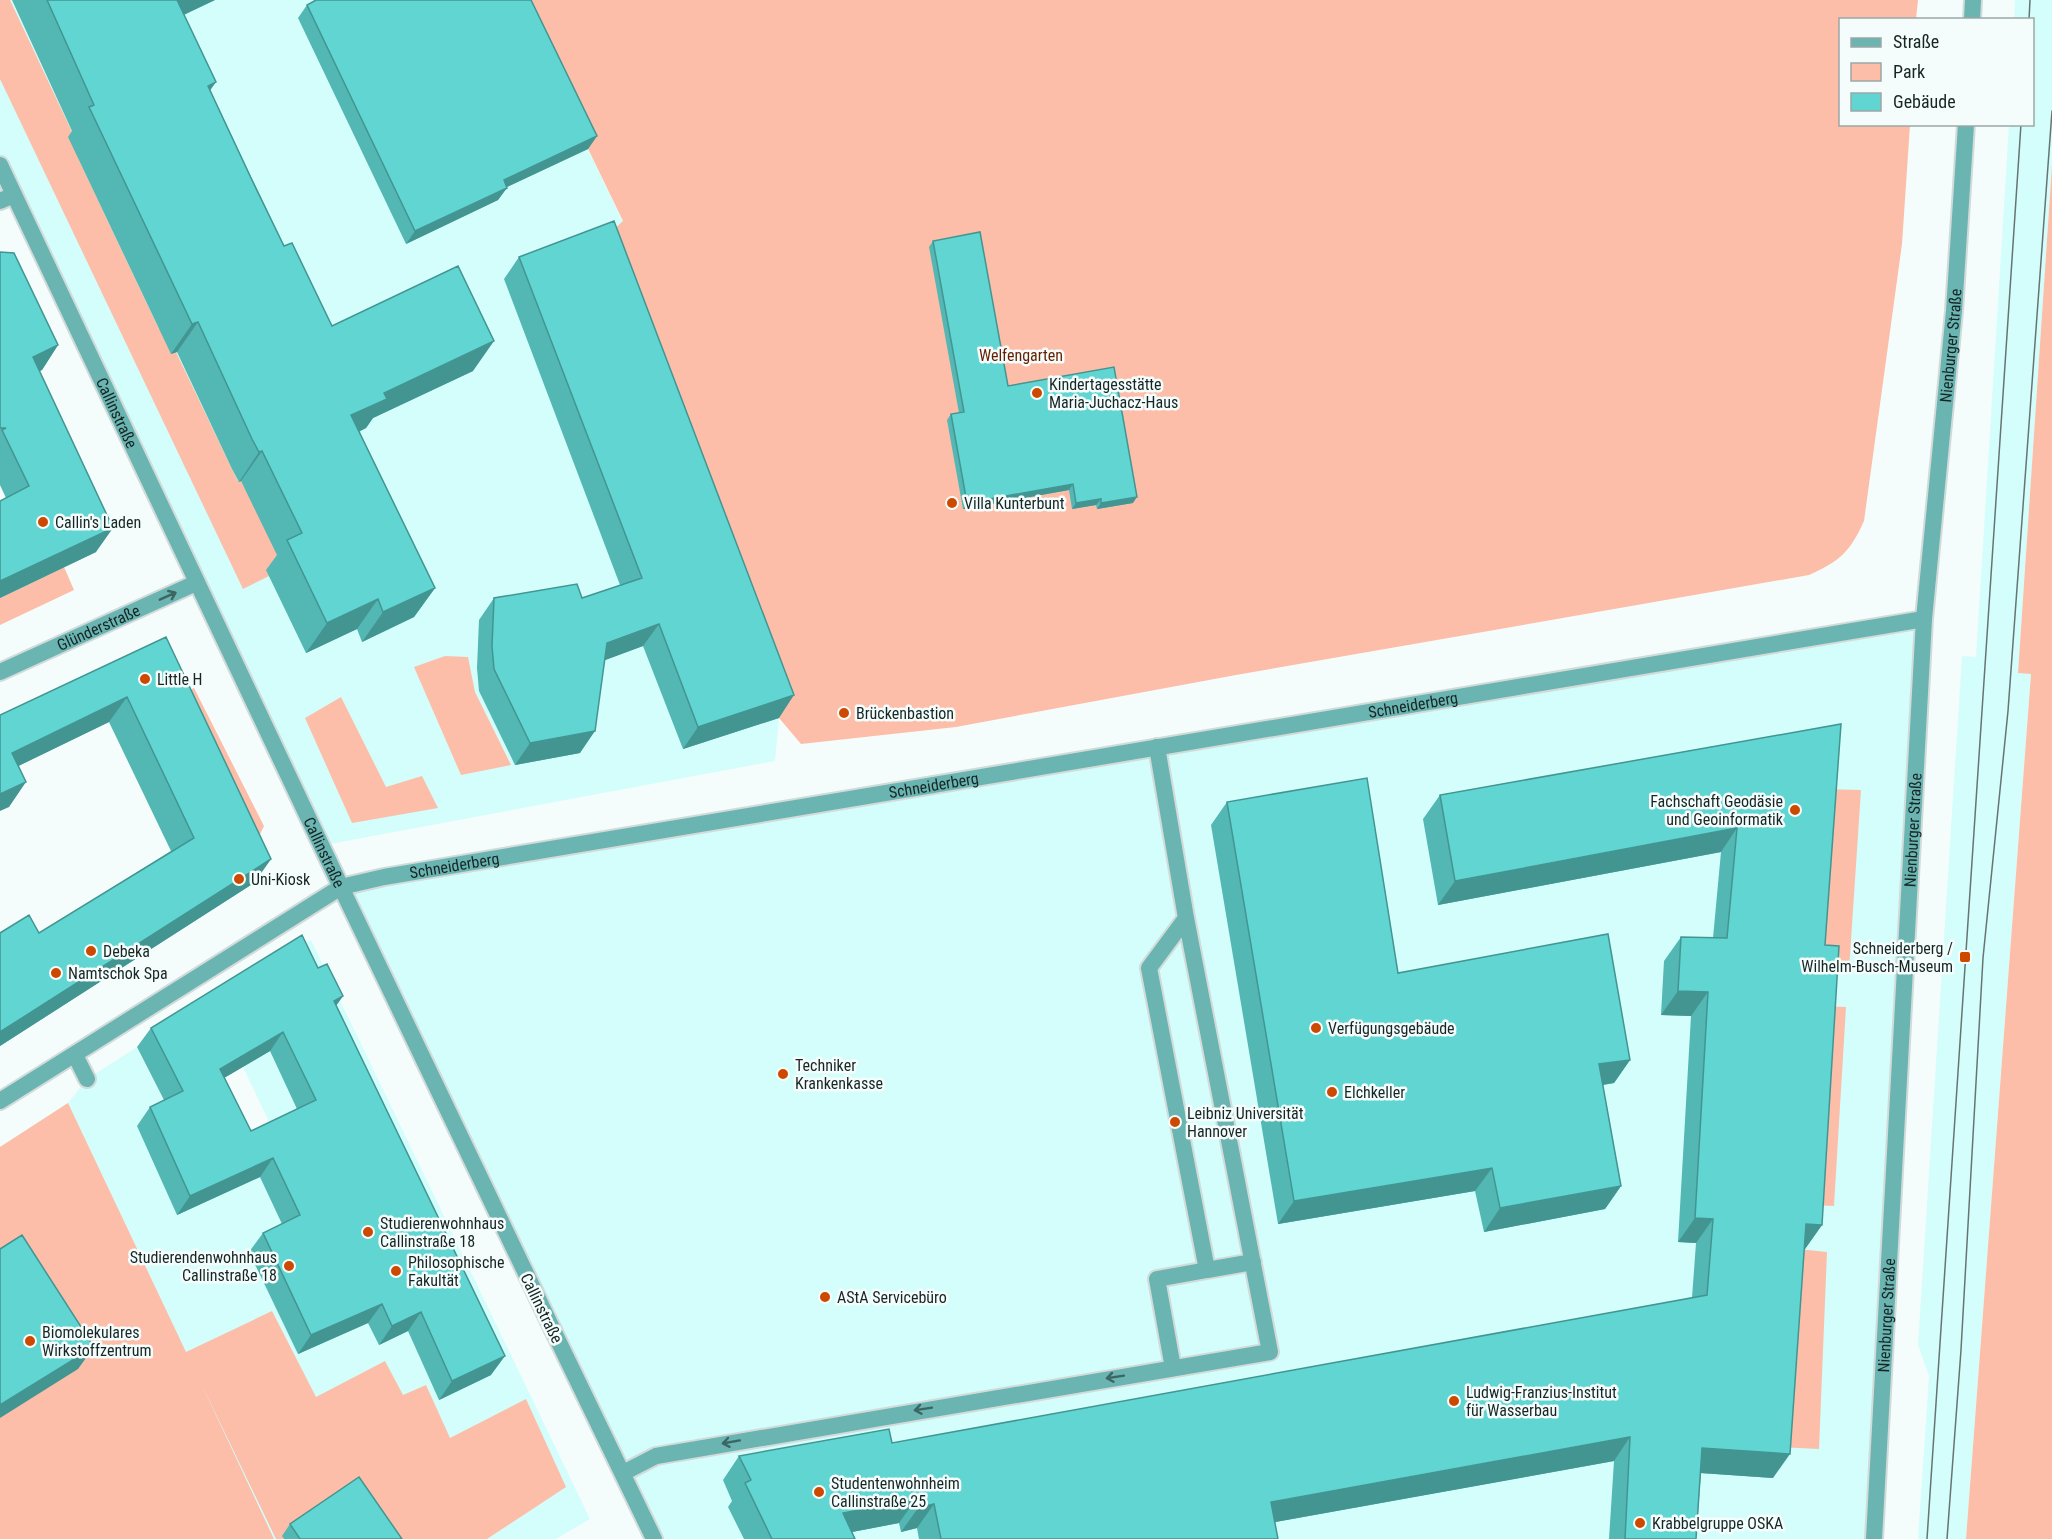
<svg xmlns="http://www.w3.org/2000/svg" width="2052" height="1539" font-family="'Roboto Condensed',sans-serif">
<rect width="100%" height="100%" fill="#f5fdfc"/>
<path fill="#d4fefb" d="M 0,0 L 516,0 L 623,222 L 779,718 L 775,761 L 319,846 L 0,165 Z
M 2015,0 L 2052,0 L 2052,165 L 2018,672 L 2031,674 L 1966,1539 L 1918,1539 L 1929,1376 L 1918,1345 L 1962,656 L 1976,657 L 2009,125 L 2032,124 L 2032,20 L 2014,19 Z
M 1924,619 L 1874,1539 L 654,1539 L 341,887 Z
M 311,940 L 590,1519 L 556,1539 L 0,1539 L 0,1147 L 68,1103 L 87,1079 L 137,1047 L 169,1110 L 282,1149 L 243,1067 L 289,954 Z"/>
<path fill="#fcbea8" d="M 0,0 L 10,0 L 73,134 L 79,160 L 159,329 L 165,329 L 232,469 L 238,481 L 241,481 L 284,562 L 267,569 L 269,576 L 243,589 L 0,79 Z
M 516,0 L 1918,0 L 1916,19 L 1840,20 L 1840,124 L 1910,125 L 1902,244 L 1864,521 C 1850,552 1840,561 1809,575 L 1236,675 L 956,727 L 801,744 L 779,718 L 599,243 L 623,221 Z
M 2052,165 L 2052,1539 L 1966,1539 L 2031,674 L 2018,673 Z
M 64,567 L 74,590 L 0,625 L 0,598 Z
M 445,656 L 468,657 L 475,692 L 511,765 L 461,775 L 414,667 Z
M 194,688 L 264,826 L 245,865 L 166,700 Z
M 341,697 L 386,787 L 422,776 L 438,808 L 352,823 L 305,718 Z
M 1822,789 L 1861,790 L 1849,970 L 1822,970 Z
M 1820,1006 L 1846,1007 L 1834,1206 L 1807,1205 Z
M 68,1103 L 186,1352 L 272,1311 L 316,1397 L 385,1361 L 403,1395 L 426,1385 L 450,1438 L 526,1399 L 566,1487 L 487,1539 L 276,1539 L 199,1379 L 274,1539 L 0,1539 L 0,1147 Z
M 1789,1248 L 1827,1252 L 1819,1449 L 1776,1447 Z"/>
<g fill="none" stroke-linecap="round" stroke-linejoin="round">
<g stroke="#d1dbda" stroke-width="20">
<path id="service" d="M 341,887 L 553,1330
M 75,1055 L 87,1079
M 1207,1270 L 1253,1262
M 1173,1368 L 1157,1279 L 1207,1270 L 1149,968 L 1186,918
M 623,1473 L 656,1456 L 1270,1352 L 1186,918 L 1157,747"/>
</g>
<g stroke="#d1dbda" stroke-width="20">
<g id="minor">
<path id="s1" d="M 0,165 L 341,887"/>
<path d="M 0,201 L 14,195"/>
<path id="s2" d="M 0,672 L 196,583"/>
<path id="s3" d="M 0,1101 L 341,887 L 384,877 L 1924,619"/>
<path d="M 553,1330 L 654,1539"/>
</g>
</g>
<g stroke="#d1dbda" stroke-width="20">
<g id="tertiary">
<path d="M 1972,20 L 1973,0"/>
<path id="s4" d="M 1874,1539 L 1924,619 L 1954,311 L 1966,124"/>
</g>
</g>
<use href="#service" stroke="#6ab4b1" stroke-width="16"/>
<use href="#minor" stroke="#6ab4b1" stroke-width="16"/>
<use href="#tertiary" stroke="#6ab4b1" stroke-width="16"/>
<path stroke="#677473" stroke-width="1.5" d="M 2029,20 L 2030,0
M 1927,1539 L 2021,124
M 1947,1539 L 1961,1350 L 1983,958 L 2008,711 L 2052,111"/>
</g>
<path fill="#53b7b4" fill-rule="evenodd" d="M 12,0 L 215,0 L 184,15 L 210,90 L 284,246 L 332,326 L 473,371 L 373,418 L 366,428 L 359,432 L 435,588 L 414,617 L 362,642 L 357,629 L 306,653 L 266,570 L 277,555 L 241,481 L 239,482 L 232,469 L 177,352 L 171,354 L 68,137 L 72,131 Z
M 307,5 L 597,136 L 588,149 L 507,187 L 498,200 L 406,244 L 298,18 Z
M 933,241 L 1008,386 L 1133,503 L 1097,509 L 1096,505 L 1072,509 L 1069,490 L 963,509 L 947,420 L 951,414 L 959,413 L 929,247 Z
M 0,252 L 58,345 L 42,370 L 39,371 L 96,552 L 0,598 L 0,501 L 6,498 L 0,485 Z
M 519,257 L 779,718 L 683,749 L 643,646 L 605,660 L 580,753 L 515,765 L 479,691 L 477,668 L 479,620 L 494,598 L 582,598 L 620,585 L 504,279 Z
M 166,637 L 271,859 L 254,883 L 0,1046 L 0,933 L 39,933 L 171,851 L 109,722 L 18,766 L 9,807 L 0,715 Z
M 1841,724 L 1825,945 L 1822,1225 L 1805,1249 L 1804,1249 L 1773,1478 L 1701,1473 L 1696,1539 L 1609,1539 L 1614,1461 L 1275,1522 L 1278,1539 L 919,1539 L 917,1528 L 901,1532 L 899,1523 L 852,1532 L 855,1539 L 744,1539 L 728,1507 L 732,1501 L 723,1480 L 739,1456 L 892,1443 L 1692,1298 L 1696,1243 L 1678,1242 L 1691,1016 L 1661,1015 L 1664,961 L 1681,937 L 1713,938 L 1721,852 L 1438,905 L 1423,819 L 1440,795 Z
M 1227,802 L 1398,973 L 1630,1060 L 1614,1083 L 1603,1085 L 1621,1186 L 1605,1209 L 1484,1232 L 1475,1191 L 1278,1224 L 1211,825 Z
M 318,968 L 343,996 L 336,1005 L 491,1375 L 439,1400 L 408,1331 L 379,1345 L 368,1323 L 298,1354 L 249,1252 L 263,1233 L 282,1224 L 260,1177 L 177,1215 L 137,1126 L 150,1107 L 164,1100 L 137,1047 L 151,1028 ZM 270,1051 L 297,1109 L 251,1131 L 224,1078 Z
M 290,1524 L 402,1539 L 284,1539 L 282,1536 Z"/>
<path fill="#439592" d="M 175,0 L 215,0 L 155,28 Z
M 216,82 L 195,112 L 208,86 Z
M 597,136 L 588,149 L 494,193 L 504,180 Z
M 507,188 L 498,200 L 406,244 L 415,231 Z
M 198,322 L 177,352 L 171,354 L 192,324 Z
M 494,341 L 473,371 L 373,418 L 366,428 L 330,445 L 351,415 L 384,393 Z
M 58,345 L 42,370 L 16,382 L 33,357 Z
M 262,451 L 241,481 L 239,482 L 259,452 Z
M 1073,484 L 1069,490 L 963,509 L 967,503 Z
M 1137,497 L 1133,503 L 1097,509 L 1101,503 Z
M 1101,499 L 1096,505 L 1072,509 L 1076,503 Z
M 113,528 L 96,552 L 0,598 L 0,581 Z
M 435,588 L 414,617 L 362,642 L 383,612 Z
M 378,599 L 357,629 L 306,653 L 327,623 Z
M 659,624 L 643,646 L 592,665 L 607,643 Z
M 794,695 L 779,718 L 683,749 L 698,727 Z
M 127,697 L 109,722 L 0,775 L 12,753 Z
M 595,731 L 580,753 L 515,765 L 530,743 Z
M 26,782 L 9,807 L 0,811 L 0,794 Z
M 1737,828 L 1721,852 L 1438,905 L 1455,881 Z
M 271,859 L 254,883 L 0,1046 L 0,1032 Z
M 1678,991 L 1708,992 L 1691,1016 L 1661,1015 Z
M 343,996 L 329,1016 L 334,1001 Z
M 283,1032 L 270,1051 L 207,1088 L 220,1069 Z
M 1630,1060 L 1614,1083 L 1583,1088 L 1599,1064 Z
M 273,1158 L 260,1177 L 177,1215 L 190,1196 Z
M 1492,1168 L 1475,1191 L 1278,1224 L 1294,1201 Z
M 1621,1186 L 1605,1209 L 1484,1232 L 1500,1208 Z
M 1695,1218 L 1713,1219 L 1696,1243 L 1678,1242 Z
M 1806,1224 L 1822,1225 L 1805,1249 L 1789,1248 Z
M 382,1304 L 368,1323 L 298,1354 L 311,1335 Z
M 421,1312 L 408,1331 L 379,1345 L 392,1326 Z
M 94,1347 L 78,1369 L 0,1418 L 0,1405 Z
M 505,1356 L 491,1375 L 439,1400 L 452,1381 Z
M 1630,1437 L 1614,1461 L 1254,1526 L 1271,1502 Z
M 1702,1448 L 1790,1454 L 1773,1478 L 1685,1472 Z
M 916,1499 L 899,1523 L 826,1537 L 843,1513 Z
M 934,1504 L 917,1528 L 901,1532 L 918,1508 Z"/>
<path fill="#60d5d1" stroke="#439592" stroke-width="1.5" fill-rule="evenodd" d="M 47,0 L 177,0 L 216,82 L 208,86 L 251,178 L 284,246 L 292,243 L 332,326 L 458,266 L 494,341 L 384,393 L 387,399 L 351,415 L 435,588 L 383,612 L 378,599 L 327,623 L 287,540 L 302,533 L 262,451 L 259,452 L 252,439 L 198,322 L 192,324 L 89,107 L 94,105 Z
M 316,0 L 531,0 L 597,136 L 504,180 L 507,188 L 415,231 L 307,5 Z
M 614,221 L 794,695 L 698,727 L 659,624 L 607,643 L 595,731 L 530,743 L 494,669 L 492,646 L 494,598 L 577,584 L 582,598 L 642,578 L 519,257 Z
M 980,232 L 1008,386 L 1114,367 L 1137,497 L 1101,503 L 1101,499 L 1076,503 L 1073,484 L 967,503 L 951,414 L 964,412 L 933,241 Z
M 0,252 L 14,253 L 58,345 L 33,357 L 113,528 L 0,581 L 0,501 L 29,486 L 2,430 L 6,428 L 0,428 Z
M 166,637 L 271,859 L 0,1032 L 0,933 L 29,915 L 39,933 L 194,838 L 127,697 L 12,753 L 26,782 L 0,794 L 0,715 Z
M 1841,724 L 1825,945 L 1839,946 L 1822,1225 L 1806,1224 L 1790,1454 L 1702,1448 L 1696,1539 L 1625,1539 L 1630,1437 L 1271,1502 L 1278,1539 L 941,1539 L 934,1504 L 918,1508 L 916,1499 L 843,1513 L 855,1539 L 772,1539 L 745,1483 L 751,1480 L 739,1456 L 889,1429 L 892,1443 L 1707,1295 L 1713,1219 L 1695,1218 L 1708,992 L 1678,991 L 1681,937 L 1727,938 L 1737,828 L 1455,881 L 1440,795 Z
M 1367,778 L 1398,973 L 1608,934 L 1630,1060 L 1599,1064 L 1621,1186 L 1500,1208 L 1492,1168 L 1294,1201 L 1227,802 Z
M 302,935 L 318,968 L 327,964 L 343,996 L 334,1001 L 505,1356 L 452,1381 L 421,1312 L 392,1326 L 382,1304 L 311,1335 L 263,1233 L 300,1215 L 273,1158 L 190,1196 L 150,1107 L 183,1091 L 151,1028 ZM 283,1032 L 316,1100 L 251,1131 L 220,1069 Z
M 22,1235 L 94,1347 L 0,1405 L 0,1249 Z
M 359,1477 L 402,1539 L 300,1539 L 290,1524 Z"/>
<defs><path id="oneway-shaft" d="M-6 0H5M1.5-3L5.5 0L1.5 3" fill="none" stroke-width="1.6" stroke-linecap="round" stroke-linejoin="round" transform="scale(1.5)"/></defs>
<g stroke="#3c6664">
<use href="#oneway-shaft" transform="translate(168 596) rotate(-24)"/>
<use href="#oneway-shaft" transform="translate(1115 1377) rotate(171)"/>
<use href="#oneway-shaft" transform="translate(923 1409) rotate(171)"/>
<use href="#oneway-shaft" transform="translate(731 1442) rotate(170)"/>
</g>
<g fill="#ce4900" stroke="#f5fdfc" stroke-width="2">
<circle cx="1037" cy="393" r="6"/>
<circle cx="952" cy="503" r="6"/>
<circle cx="43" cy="522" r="6"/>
<circle cx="145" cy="679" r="6"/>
<circle cx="844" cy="713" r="6"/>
<circle cx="1795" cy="810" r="6"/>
<circle cx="239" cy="879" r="6"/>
<circle cx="91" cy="951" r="6"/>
<rect x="1959" y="951" width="12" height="12" rx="3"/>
<circle cx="56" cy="973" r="6"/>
<circle cx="1316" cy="1028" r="6"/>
<circle cx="783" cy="1074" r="6"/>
<circle cx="1332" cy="1092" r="6"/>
<circle cx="1175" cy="1122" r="6"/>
<circle cx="368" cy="1232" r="6"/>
<circle cx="289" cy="1266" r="6"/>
<circle cx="396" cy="1271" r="6"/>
<circle cx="825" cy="1297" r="6"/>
<circle cx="30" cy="1341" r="6"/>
<circle cx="1454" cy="1401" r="6"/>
<circle cx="819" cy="1492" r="6"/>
<circle cx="1640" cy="1523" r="6"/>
</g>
<g text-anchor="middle" stroke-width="5" stroke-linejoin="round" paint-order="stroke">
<g font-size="16" fill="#162625" stroke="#f5fdfc">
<text dy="6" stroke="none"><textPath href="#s4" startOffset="1196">Nienburger Straße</textPath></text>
<text dy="6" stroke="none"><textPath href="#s1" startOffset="274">Callinstraße</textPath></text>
<text dy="6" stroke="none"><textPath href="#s2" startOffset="108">Glünderstraße</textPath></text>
<text dy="6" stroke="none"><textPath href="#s3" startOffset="1490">Schneiderberg</textPath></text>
<text dy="6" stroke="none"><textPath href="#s3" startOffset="1004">Schneiderberg</textPath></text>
<text dy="6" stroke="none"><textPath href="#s4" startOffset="710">Nienburger Straße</textPath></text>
<text dy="6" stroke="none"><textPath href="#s1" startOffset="760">Callinstraße</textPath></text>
<text dy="6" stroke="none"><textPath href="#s3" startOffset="518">Schneiderberg</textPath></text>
<text transform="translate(542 1308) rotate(64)" y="6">Callinstraße</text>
<text dy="6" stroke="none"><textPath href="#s4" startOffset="224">Nienburger Straße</textPath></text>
</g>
<g font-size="16" fill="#641e00" stroke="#f5fdfc">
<text x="1021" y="361">Welfengarten</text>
</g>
<g font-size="16" fill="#162625" stroke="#f5fdfc" text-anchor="start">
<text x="1049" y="390">Kindertagesstätte<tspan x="1049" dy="18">Maria-Juchacz-Haus</tspan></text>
<text x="964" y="509">Villa Kunterbunt</text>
<text x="55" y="528">Callin's Laden</text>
<text x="157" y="685">Little H</text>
<text x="856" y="719">Brückenbastion</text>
<text x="1783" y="807" text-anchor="end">Fachschaft Geodäsie<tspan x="1783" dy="18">und Geoinformatik</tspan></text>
<text x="251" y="885">Uni-Kiosk</text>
<text x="1953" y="954" text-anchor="end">Schneiderberg /<tspan x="1953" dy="18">Wilhelm-Busch-Museum</tspan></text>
<text x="103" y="957">Debeka</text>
<text x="68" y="979">Namtschok Spa</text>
<text x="1328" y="1034">Verfügungsgebäude</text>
<text x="795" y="1071">Techniker<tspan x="795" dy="18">Krankenkasse</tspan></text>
<text x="1344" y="1098">Elchkeller</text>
<text x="1187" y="1119">Leibniz Universität<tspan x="1187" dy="18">Hannover</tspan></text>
<text x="380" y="1229">Studierenwohnhaus<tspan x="380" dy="18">Callinstraße 18</tspan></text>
<text x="277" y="1263" text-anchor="end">Studierendenwohnhaus<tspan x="277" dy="18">Callinstraße 18</tspan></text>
<text x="408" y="1268">Philosophische<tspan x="408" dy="18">Fakultät</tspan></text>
<text x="837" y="1303">AStA Servicebüro</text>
<text x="42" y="1338">Biomolekulares<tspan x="42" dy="18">Wirkstoffzentrum</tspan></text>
<text x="1466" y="1398">Ludwig-Franzius-Institut<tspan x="1466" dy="18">für Wasserbau</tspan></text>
<text x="831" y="1489">Studentenwohnheim<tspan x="831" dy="18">Callinstraße 25</tspan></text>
<text x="1652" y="1529">Krabbelgruppe OSKA</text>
</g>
</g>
<rect x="1839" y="18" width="195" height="108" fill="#f5fdfc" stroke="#9ca7a6" stroke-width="1.5"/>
<rect x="1851" y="38" width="30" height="9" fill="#6ab4b1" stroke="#9ca7a6" stroke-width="1.5"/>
<text x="1893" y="48" font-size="18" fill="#162625">Straße</text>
<rect x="1851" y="63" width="30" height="18" fill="#fcbea8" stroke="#9ca7a6" stroke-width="1.5"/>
<text x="1893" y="78" font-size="18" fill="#162625">Park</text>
<rect x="1851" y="93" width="30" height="18" fill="#60d5d1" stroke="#9ca7a6" stroke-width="1.5"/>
<text x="1893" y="108" font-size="18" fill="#162625">Gebäude</text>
</svg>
